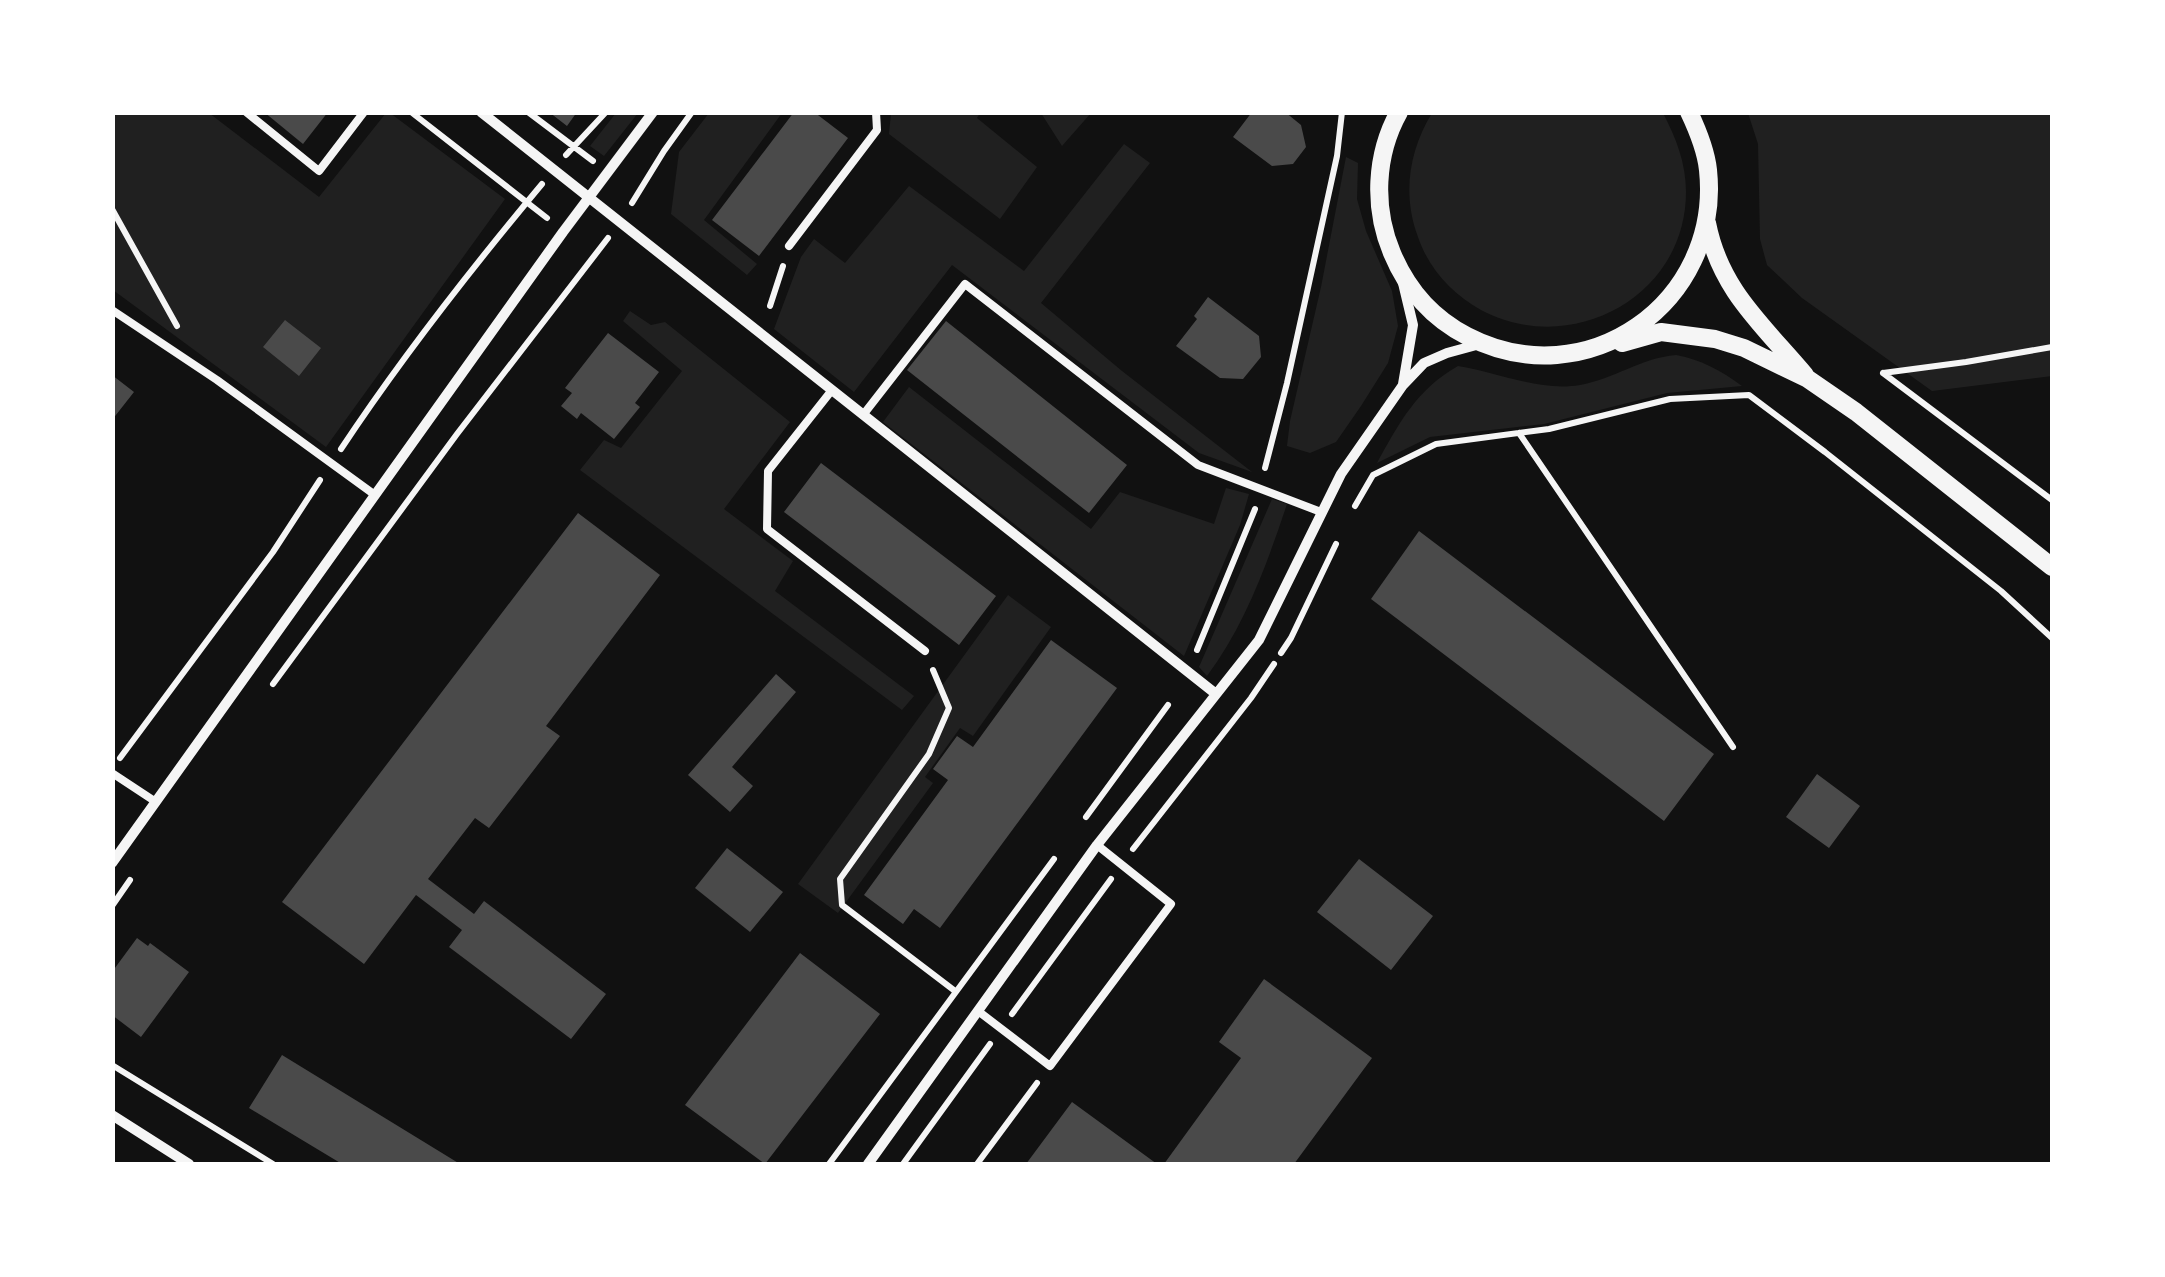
<svg xmlns="http://www.w3.org/2000/svg" width="2165" height="1277" font-family="Barlow,sans-serif">
<rect width="100%" height="100%" fill="#111"/>
<path fill="#202020" d="M 113,113 L 209,113 L 319,197 L 386,113 L 390,113 L 505,199 L 326,447 L 113,290 Z
M 616,113 L 638,113 L 604,156 L 590,146 Z
M 709,113 L 782,113 L 704,220 L 757,264 L 747,275 L 671,214 L 679,152 Z
M 891,113 L 980,113 L 977,118 L 1037,167 L 1000,219 L 889,134 Z
M 1041,113 L 1091,113 L 1062,146 Z
M 1432,113 L 1663,113 C 1676,138 1686,163 1686,192 C 1686,297 1571,358 1481,310 C 1452,294 1429,269 1418,237 C 1402,194 1409,151 1432,113 Z
M 1748,113 L 2052,113 L 2052,376 L 1932,391 L 1802,298 L 1767,265 L 1760,239 L 1758,144 Z
M 1124,144 L 1150,163 L 1041,303 L 1122,371 L 1252,472 L 1199,453 L 952,265 L 854,392 L 774,329 L 801,257 L 814,239 L 845,263 L 909,186 L 1024,271 Z
M 1346,157 L 1358,163 L 1357,199 L 1366,231 L 1392,291 L 1398,326 L 1388,363 L 1361,406 L 1336,442 L 1310,453 L 1287,446 L 1290,421 L 1321,287 Z
M 630,311 L 651,325 L 665,322 L 790,422 L 724,509 L 793,561 L 775,591 L 914,696 L 902,710 L 580,470 L 604,440 L 621,448 L 682,371 L 623,321 Z
M 1676,355 C 1702,360 1720,370 1742,386 L 1667,393 L 1544,424 L 1430,437 L 1377,463 C 1399,423 1417,389 1458,366 C 1497,372 1540,392 1580,385 C 1614,379 1641,358 1676,355 Z
M 909,387 L 1091,529 L 1120,492 L 1214,524 L 1226,488 L 1249,494 L 1240,525 L 1184,656 L 883,422 Z
M 1272,499 L 1287,504 C 1267,564 1245,625 1207,676 L 1199,667 Z
M 1008,595 L 1051,627 L 973,736 L 960,728 L 925,777 L 933,783 L 838,913 L 798,884 Z"/>
<path fill="#4a4a4a" d="M 264,112 L 328,112 L 303,144 Z
M 549,112 L 577,112 L 567,126 Z
M 794,112 L 814,112 L 848,138 L 759,256 L 712,220 Z
M 1252,112 L 1285,112 L 1301,125 L 1306,147 L 1293,164 L 1272,166 L 1233,137 Z
M 1208,297 L 1259,336 L 1261,357 L 1243,379 L 1220,378 L 1176,346 L 1197,319 L 1194,316 Z
M 285,320 L 321,348 L 299,376 L 263,347 Z
M 946,321 L 1127,465 L 1089,513 L 907,370 Z
M 608,333 L 659,372 L 635,403 L 640,407 L 614,439 L 581,413 L 577,419 L 561,406 L 572,393 L 565,388 Z
M 112,375 L 134,392 L 112,420 Z
M 821,463 L 996,596 L 959,645 L 784,512 Z
M 578,513 L 660,575 L 546,726 L 560,736 L 489,828 L 475,818 L 428,879 L 474,914 L 484,901 L 606,994 L 571,1039 L 449,947 L 462,930 L 416,895 L 364,964 L 282,902 Z
M 1419,531 L 1714,754 L 1664,821 L 1371,599 Z
M 1051,640 L 1117,688 L 940,928 L 914,909 L 903,924 L 864,895 L 948,780 L 933,769 L 957,736 L 973,747 Z
M 776,674 L 796,692 L 732,767 L 753,786 L 730,812 L 688,775 Z
M 1817,774 L 1860,806 L 1829,848 L 1786,817 Z
M 727,848 L 783,892 L 750,932 L 695,888 Z
M 1359,859 L 1433,916 L 1391,970 L 1317,912 Z
M 137,938 L 148,946 L 150,943 L 189,972 L 141,1037 L 112,1015 L 112,972 Z
M 800,953 L 880,1014 L 765,1164 L 685,1105 Z
M 1264,979 L 1372,1058 L 1294,1164 L 1164,1164 L 1241,1058 L 1219,1042 Z
M 282,1055 L 460,1164 L 342,1164 L 249,1108 Z
M 1072,1102 L 1157,1164 L 1026,1164 Z"/>
<g fill="none" stroke-linecap="round" stroke-linejoin="round">
<path stroke="#f5f5f5" stroke-width="6" d="M 411,112 L 547,218
M 528,112 L 593,161
M 566,155 L 606,112
M 632,203 L 664,151 L 692,112
M 112,209 L 177,326
M 770,306 L 783,266
M 1883,373 L 2052,500
M 1883,373 L 1966,362 L 2052,347
M 1519,433 L 1733,747
M 341,449 C 402,357 471,269 542,184
M 1265,468 L 1287,383 L 1337,156 L 1342,112
M 1355,506 L 1373,475 L 1436,444 L 1549,429 L 1670,399 L 1749,395 L 1825,452 L 2001,591 L 2052,638
M 1197,650 L 1255,509
M 1281,653 L 1291,638 L 1336,544
M 933,670 L 949,708 L 929,754 L 840,879 L 842,905 L 955,991
M 273,684 L 457,434 L 608,238
M 120,758 L 273,552 L 320,480
M 1086,817 L 1168,705
M 1133,849 L 1251,698 L 1274,664
M 112,906 L 130,880
M 1012,1014 L 1111,879
M 112,1065 L 273,1164
M 829,1164 L 1054,859
M 903,1164 L 990,1044
M 977,1164 L 1037,1083"/>
<path stroke="#f5f5f5" stroke-width="8" d="M 246,112 L 319,171 L 364,112
M 789,246 L 877,130 L 876,112
M 112,310 L 217,380 L 375,495
M 832,390 L 768,471 L 767,529 L 925,651
M 863,415 L 965,284 L 1198,465 L 1321,512
M 112,773 L 156,802
M 978,1011 L 1050,1066 L 1171,904 L 1097,845"/>
<path stroke="#f5f5f5" stroke-width="10" d="M 481,112 L 1216,694
M 1403,384 L 1413,325 L 1403,283
M 112,863 L 563,232 L 653,112
M 112,1115 L 189,1164
M 868,1164 L 1097,845 L 1259,640 L 1341,474 L 1403,385 L 1424,363 L 1447,353 L 1480,344"/>
<path stroke="#f5f5f5" stroke-width="18" d="M 1399,112 C 1375,155 1373,208 1392,253 C 1407,289 1432,318 1467,336 C 1586,398 1722,303 1708,170 C 1706,150 1698,131 1689,112
M 1707,223 C 1720,290 1763,325 1805,375
M 1622,343 L 1661,332 L 1715,339 L 1744,348 L 1808,379 L 1856,412 L 2052,567"/>
</g>
<rect width="2165" height="1277" fill="none" stroke="#ffffff" stroke-width="230"/>
</svg>
